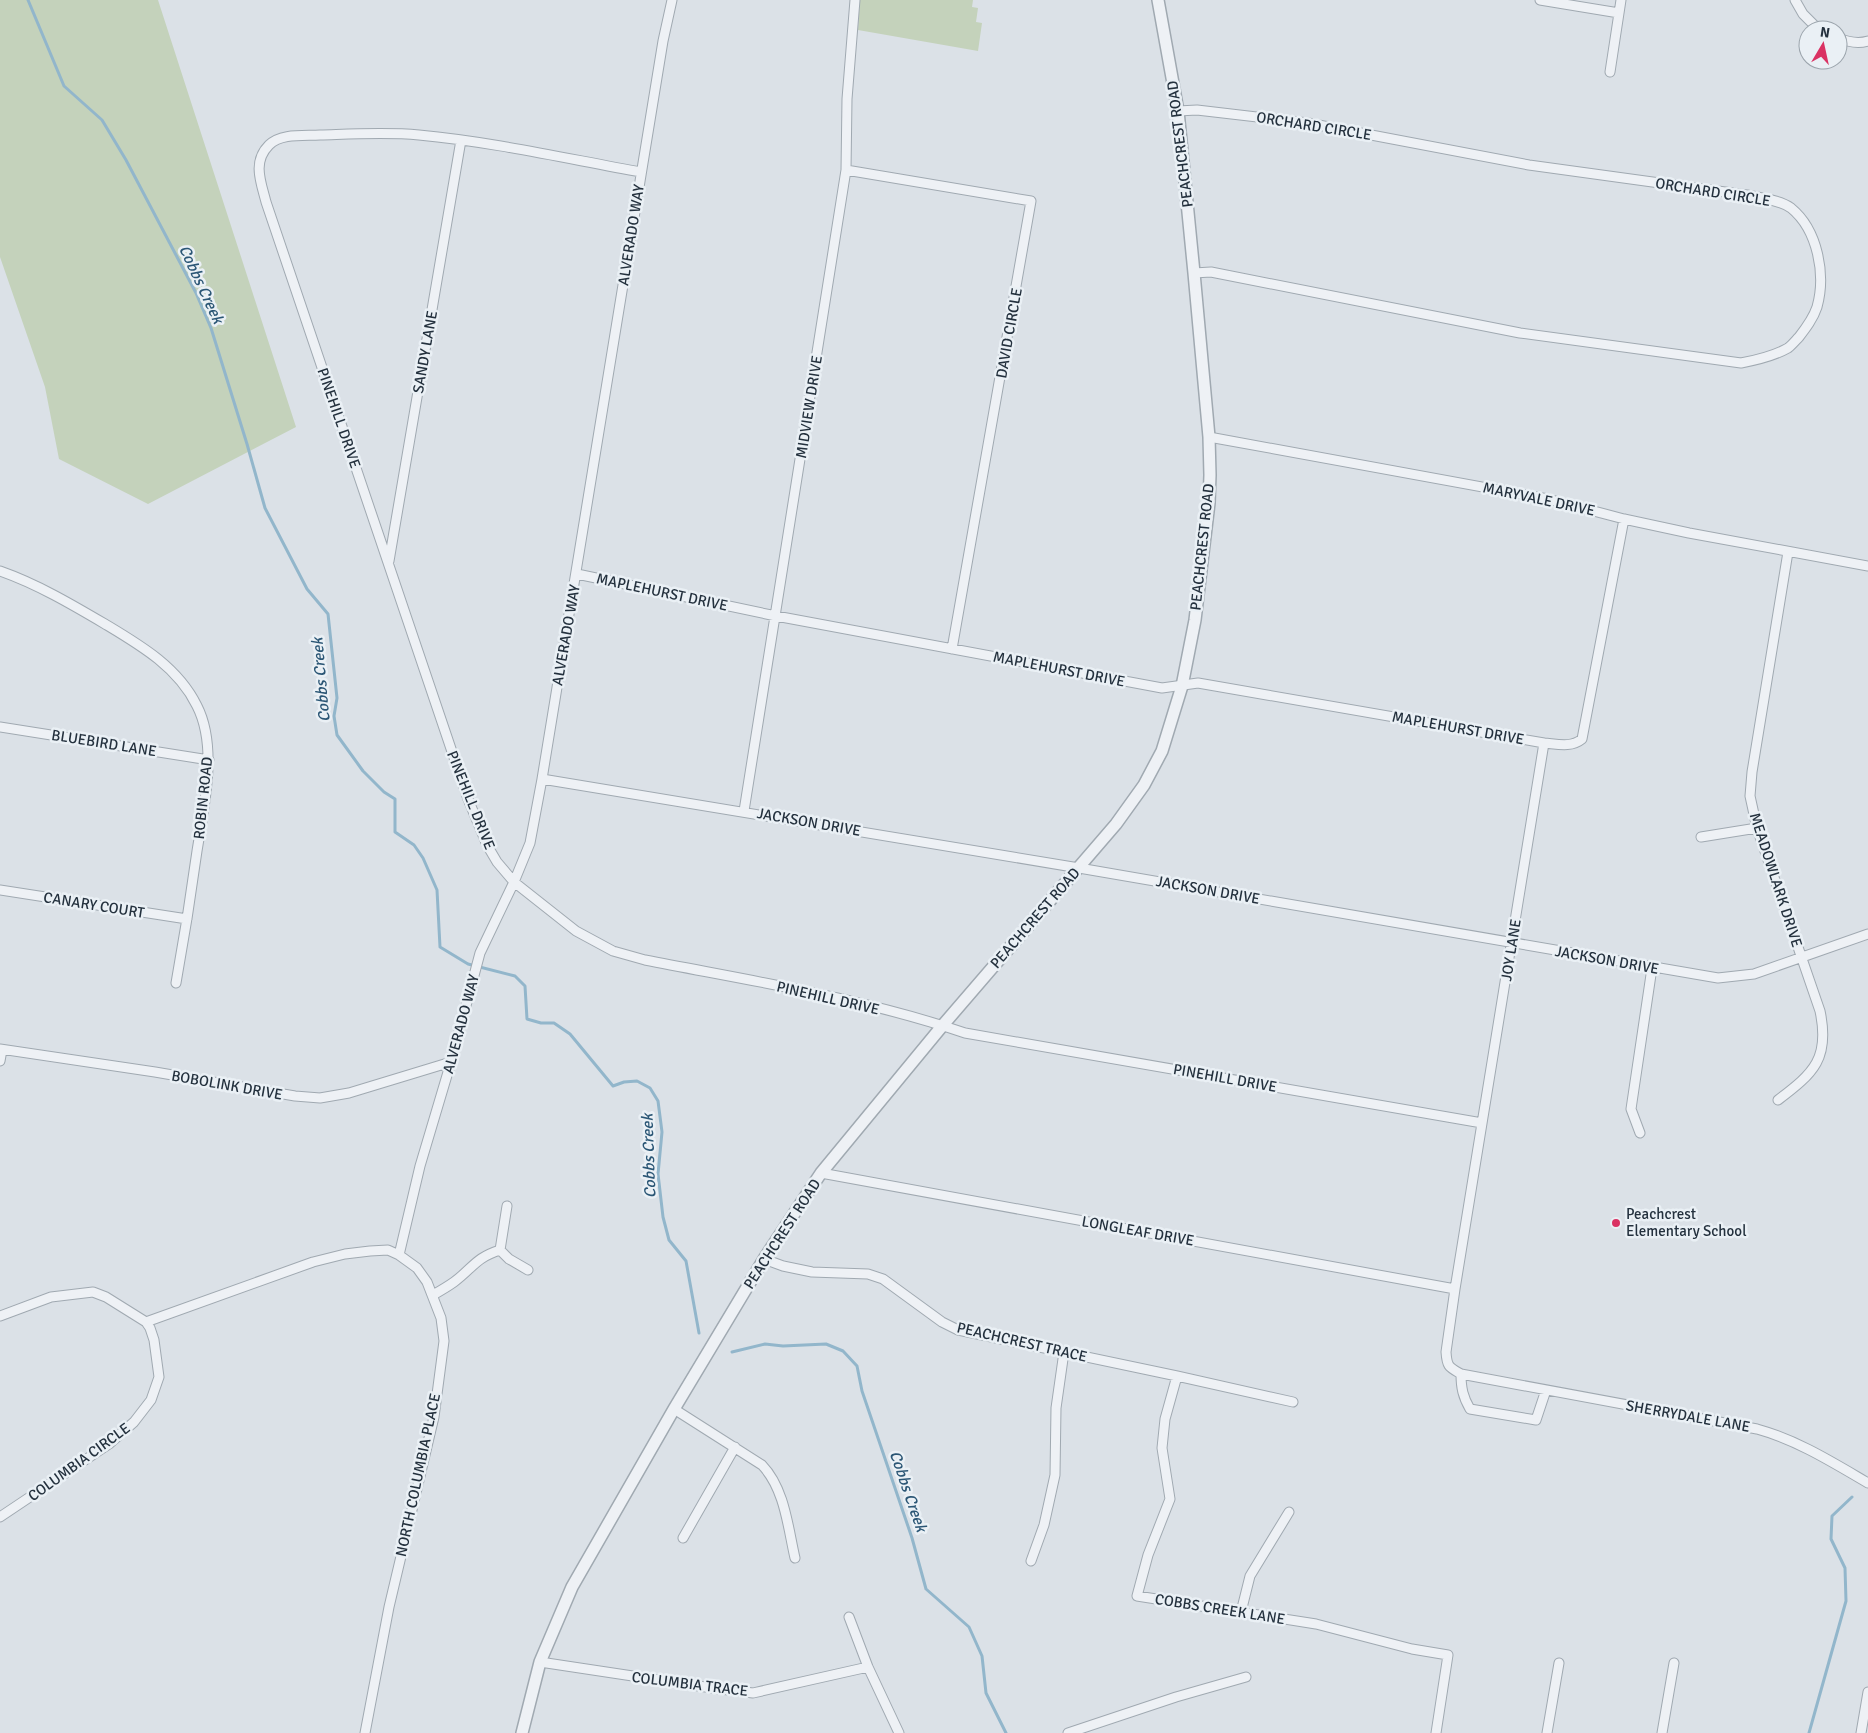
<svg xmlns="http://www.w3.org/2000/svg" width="1868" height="1733" font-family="Signika,sans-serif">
<rect width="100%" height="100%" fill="#dbe1e7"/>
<path fill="#c4d2bb" d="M 0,0 L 158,0 L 296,427 L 148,504 L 59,459 L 45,387 L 0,257 Z
M 860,0 L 973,0 L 972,7 L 978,8 L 976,22 L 982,23 L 978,51 L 858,30 Z"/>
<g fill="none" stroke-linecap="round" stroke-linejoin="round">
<path stroke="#92b6cb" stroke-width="3" d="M 28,0 L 64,86 L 102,120 L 126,160 L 196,293 L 211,328 L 247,444 L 265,508 L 307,589 L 328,614 L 337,698 L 334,716 L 337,735 L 363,771 L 384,792 L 395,799 L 395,832 L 414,845 L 423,858 L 437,890 L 440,947 L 468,964 L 515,976 L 525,986 L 527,1019 L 541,1023 L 554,1023 L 570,1034 L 613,1086 L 624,1082 L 637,1081 L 650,1088 L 658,1101 L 662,1132 L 658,1174 L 663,1217 L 669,1240 L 686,1261 L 699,1333
M 732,1352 L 765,1344 L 783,1346 L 826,1344 L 843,1351 L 857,1366 L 862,1391 L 912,1538 L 926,1589 L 969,1627 L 982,1656 L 986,1693 L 1006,1733
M 1809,1733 L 1846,1601 L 1845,1568 L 1831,1539 L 1832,1516 L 1852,1497"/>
<g stroke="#a0a9b1" stroke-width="11">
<path id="minor" d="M 1540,0 L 1619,13
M 1795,0 L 1803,14 L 1819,30
M 1838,38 C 1848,42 1858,44 1868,41
M 1610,72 L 1621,0
M 1178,111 L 1197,110 L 1308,123 L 1529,165 L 1747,195 C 1761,198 1780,200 1791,208 C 1818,230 1826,275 1817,307 C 1813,319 1806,328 1799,337 C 1796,340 1792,345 1788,348 C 1774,356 1757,360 1741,363 L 1520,333 L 1211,272 L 1194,273
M 846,170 L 1031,201 L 952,649
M 641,172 C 568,159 494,142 419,135 C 387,132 353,134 320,135 C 304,136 281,133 269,145 C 252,162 261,182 266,202 L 468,799 L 487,845 L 497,862 L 514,882 L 576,931 L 613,951 L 645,960 C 752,981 862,998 965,1033 L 1482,1123
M 1209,437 L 1548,499 L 1624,519 L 1689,533 L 1868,566
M 1624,519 L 1582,739 C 1571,748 1557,744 1544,743 L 1455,1289 L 1446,1352 C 1447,1367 1449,1367 1461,1374 L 1757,1429 C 1797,1440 1832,1462 1868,1483
M 389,561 L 461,140
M 0,571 C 37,584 71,604 105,624 C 140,645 178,667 197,706 C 218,747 204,807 197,851 C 191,895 184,939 176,983
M 577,574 L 776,616 L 1162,688 L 1198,683 L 1544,743
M 0,727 L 209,760
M 542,779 L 1079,868 L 1718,978 L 1754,974 L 1868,934
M 744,811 L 846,170 L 847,99 L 855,0
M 1701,837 L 1757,828
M 0,890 L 187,919
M 0,1049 L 155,1072 L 295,1096 L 320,1098 L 349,1093 L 451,1062
M 0,1061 L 2,1050
M 1778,1100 C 1814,1073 1830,1058 1820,1011 L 1757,828 L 1750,796 L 1752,772 L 1788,552
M 1640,1133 L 1631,1109 L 1652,968
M 821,1173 L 1455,1289
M 500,1250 L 507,1206
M 399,1255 L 420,1166 L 451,1062 L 480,953 L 514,882 L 530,843 L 542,779 L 663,41 L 672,0
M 764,1259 L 783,1266 L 812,1272 L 868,1274 L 883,1279 L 942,1322 L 958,1330 L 1177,1376 L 1293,1402
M 433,1295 C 440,1291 447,1287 454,1282 C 473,1268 475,1258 500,1250 L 509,1259 L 528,1270
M 0,1316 L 51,1297 L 93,1292 L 106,1297 L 146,1322 L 150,1328 L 154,1340 L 159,1377 L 151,1400 L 134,1422 L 109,1444 L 0,1517
M 146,1322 L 313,1262 L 345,1254 L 370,1251 L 388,1250 L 399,1255 L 417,1268 L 427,1282 L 441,1318 L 444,1341 L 434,1417 L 389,1607 L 365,1733
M 1461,1374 C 1461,1388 1463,1397 1470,1409 L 1536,1420 L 1546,1390
M 1177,1376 L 1165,1419 L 1162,1448 L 1170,1499 L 1148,1555 L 1137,1596 L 1316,1624 L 1412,1649 L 1448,1655 L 1436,1733
M 674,1409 L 762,1465 C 785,1489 788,1528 795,1558
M 683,1538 L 735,1447
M 1031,1561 L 1044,1525 L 1055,1475 L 1056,1408 L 1064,1352
M 1241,1612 L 1250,1576 L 1289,1512
M 849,1617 L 868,1667 L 899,1733
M 540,1662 L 712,1688 L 753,1693 L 868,1667
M 1068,1733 L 1176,1697 L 1246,1677
M 1547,1733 L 1559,1663
M 1662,1733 L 1674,1663
M 1861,1733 L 1868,1692"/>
</g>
<g stroke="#a0a9b1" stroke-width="14">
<path id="tertiary" d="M 522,1733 L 540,1662 L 572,1587 L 674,1409 L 764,1259 L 821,1173 L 943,1025 L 1116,824 L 1144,785 L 1162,751 L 1182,686 L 1195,620 L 1209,503 L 1210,475 L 1209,437 L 1194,273 L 1178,111 L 1158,0"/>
</g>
<use href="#minor" stroke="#eef1f5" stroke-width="9"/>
<use href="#tertiary" stroke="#eef1f5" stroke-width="11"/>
</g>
<circle fill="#da3263" stroke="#eaf0f5" stroke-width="2" cx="1616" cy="1223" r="5"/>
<g text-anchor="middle" stroke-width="5" stroke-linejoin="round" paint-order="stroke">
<g font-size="15" fill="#24313e" stroke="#eaf0f5">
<text transform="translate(1314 126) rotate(9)" y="5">ORCHARD CIRCLE</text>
<text transform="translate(1180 144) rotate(-97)" y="5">PEACHCREST ROAD</text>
<text transform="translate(1713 192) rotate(9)" y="5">ORCHARD CIRCLE</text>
<text transform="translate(631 235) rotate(-81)" y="5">ALVERADO WAY</text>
<text transform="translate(1009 333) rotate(-80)" y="5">DAVID CIRCLE</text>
<text transform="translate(425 352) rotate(-80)" y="5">SANDY LANE</text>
<text transform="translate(809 407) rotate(-81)" y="5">MIDVIEW DRIVE</text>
<text transform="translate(339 418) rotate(71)" y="5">PINEHILL DRIVE</text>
<text transform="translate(1539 499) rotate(12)" y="5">MARYVALE DRIVE</text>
<text transform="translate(1202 547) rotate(-84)" y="5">PEACHCREST ROAD</text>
<text transform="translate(662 592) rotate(12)" y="5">MAPLEHURST DRIVE</text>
<text transform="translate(566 635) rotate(-80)" y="5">ALVERADO WAY</text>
<text transform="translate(1059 669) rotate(11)" y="5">MAPLEHURST DRIVE</text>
<text transform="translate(1458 728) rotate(10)" y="5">MAPLEHURST DRIVE</text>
<text transform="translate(104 743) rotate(9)" y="5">BLUEBIRD LANE</text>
<text transform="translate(203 798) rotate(-84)" y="5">ROBIN ROAD</text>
<text transform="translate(471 800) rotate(68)" y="5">PINEHILL DRIVE</text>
<text transform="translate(809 822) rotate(10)" y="5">JACKSON DRIVE</text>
<text transform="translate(1776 880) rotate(72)" y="5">MEADOWLARK DRIVE</text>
<text transform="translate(1208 890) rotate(10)" y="5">JACKSON DRIVE</text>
<text transform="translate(94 905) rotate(9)" y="5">CANARY COURT</text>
<text transform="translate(1035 918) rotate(-49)" y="5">PEACHCREST ROAD</text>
<text transform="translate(1511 950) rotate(-81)" y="5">JOY LANE</text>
<text transform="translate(1607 960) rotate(10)" y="5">JACKSON DRIVE</text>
<text transform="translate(828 998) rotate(13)" y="5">PINEHILL DRIVE</text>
<text transform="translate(461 1024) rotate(-75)" y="5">ALVERADO WAY</text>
<text transform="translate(1225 1078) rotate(10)" y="5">PINEHILL DRIVE</text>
<text transform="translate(227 1085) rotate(10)" y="5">BOBOLINK DRIVE</text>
<text transform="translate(1138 1231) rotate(10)" y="5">LONGLEAF DRIVE</text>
<text transform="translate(782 1234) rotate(-57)" y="5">PEACHCREST ROAD</text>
<text transform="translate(1022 1342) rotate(13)" y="5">PEACHCREST TRACE</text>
<text transform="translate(1688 1416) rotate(10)" y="5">SHERRYDALE LANE</text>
<text transform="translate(79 1462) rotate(-36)" y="5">COLUMBIA CIRCLE</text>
<text transform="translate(418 1475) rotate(-78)" y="5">NORTH COLUMBIA PLACE</text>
<text transform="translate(1220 1609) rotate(9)" y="5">COBBS CREEK LANE</text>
<text transform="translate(690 1684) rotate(7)" y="5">COLUMBIA TRACE</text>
</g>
<g font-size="15" fill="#24313e" stroke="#eaf0f5" text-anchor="start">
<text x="1626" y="1219">Peachcrest<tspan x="1626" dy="17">Elementary School</tspan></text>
</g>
<g font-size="16" font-style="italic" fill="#2b5675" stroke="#eaf0f5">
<text transform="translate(202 284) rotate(65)" y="6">Cobbs Creek</text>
<text transform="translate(320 680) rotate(-95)" y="6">Cobbs Creek</text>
<text transform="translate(648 1156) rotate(-92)" y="6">Cobbs Creek</text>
<text transform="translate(909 1491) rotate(71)" y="6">Cobbs Creek</text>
</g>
</g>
<g transform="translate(1823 45) rotate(9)"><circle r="24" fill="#eaf0f5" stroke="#9ba4ac"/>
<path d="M0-4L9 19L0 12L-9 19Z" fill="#da3263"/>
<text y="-8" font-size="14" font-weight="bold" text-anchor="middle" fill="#24313e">N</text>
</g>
</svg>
